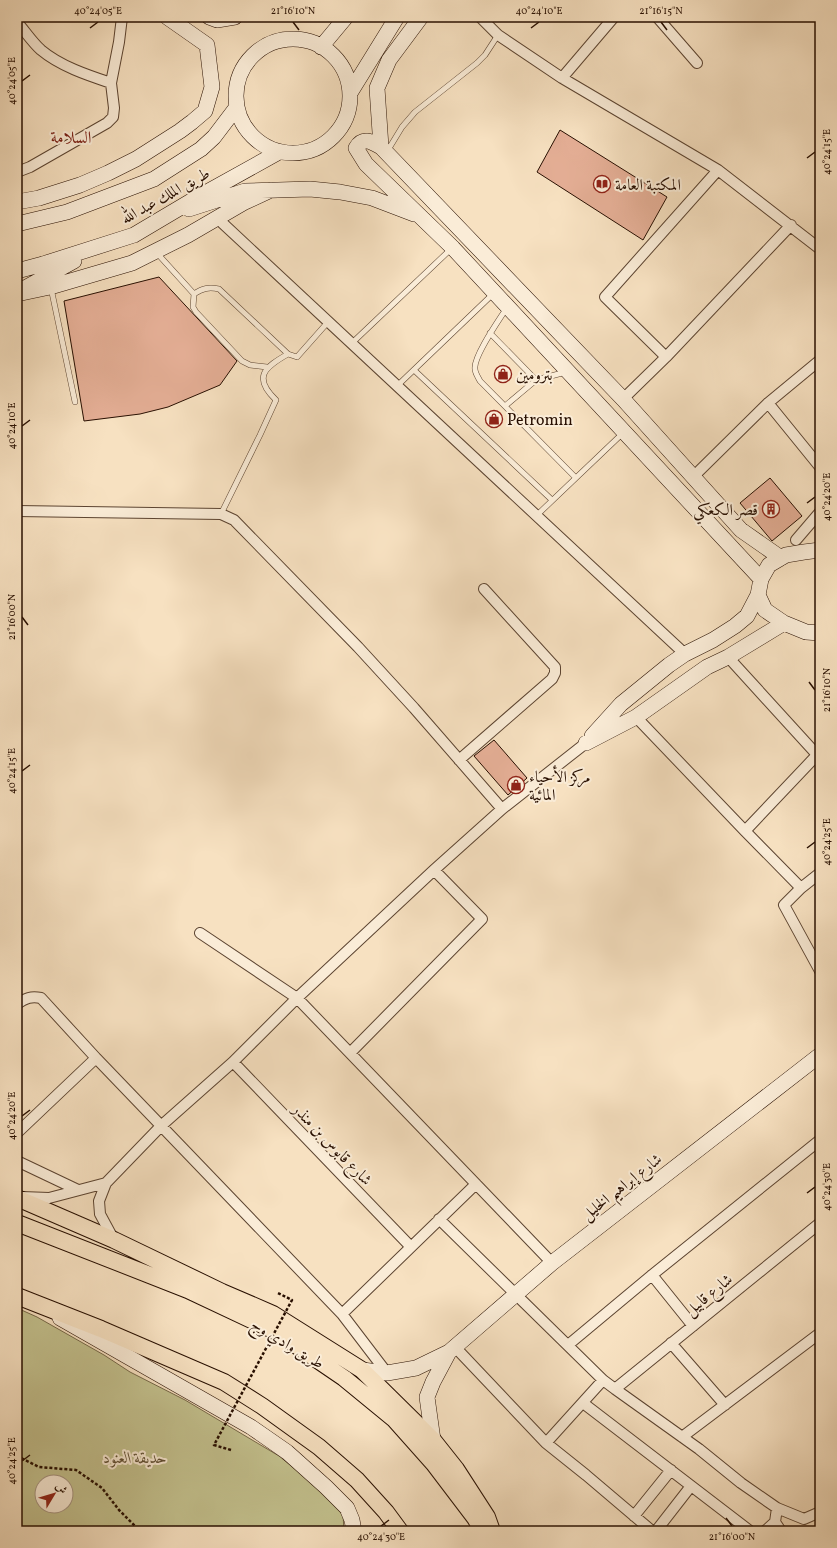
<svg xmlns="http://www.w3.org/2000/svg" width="837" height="1548" font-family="Vollkorn,Amiri,serif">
<rect width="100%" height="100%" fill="#f7e1c1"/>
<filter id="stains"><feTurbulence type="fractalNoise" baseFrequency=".005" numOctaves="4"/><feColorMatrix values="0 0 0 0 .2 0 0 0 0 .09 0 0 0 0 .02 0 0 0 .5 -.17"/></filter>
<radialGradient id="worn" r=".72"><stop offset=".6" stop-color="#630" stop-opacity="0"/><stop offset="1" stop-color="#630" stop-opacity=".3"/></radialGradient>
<path fill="#c3c18e" stroke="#766848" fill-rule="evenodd" d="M 17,1308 L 37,1317 L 104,1355 L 130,1372 L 185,1400 L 279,1456 L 309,1480 L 343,1514 L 344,1531 L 17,1531 ZM 42,1482 L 66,1482 L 66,1506 L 42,1506 Z"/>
<path fill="#e4ae95" stroke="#280f01" d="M 560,130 L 667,197 L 643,240 L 537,172 Z
M 159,277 L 237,361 L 220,385 L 168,407 L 140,414 L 84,421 L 64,301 Z
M 770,478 L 802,516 L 772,541 L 740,503 Z
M 494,740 L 527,778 L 508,795 L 474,756 Z"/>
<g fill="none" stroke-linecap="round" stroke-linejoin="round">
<g stroke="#5c4431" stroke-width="6">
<path id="lane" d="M 388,150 L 402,127 L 415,112 L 477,63 L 485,55 L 498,35
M 156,252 L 194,294 L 193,307 L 196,312 L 242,361 L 250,365 L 267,367
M 51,288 L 75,402
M 194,294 C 203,288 209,287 219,289 L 288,354
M 506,309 C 499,320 473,357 475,369 C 475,373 478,377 480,381 L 575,477
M 490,333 L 536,380
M 352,343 L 452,248
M 414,370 L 552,500
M 397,386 L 494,293
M 505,406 L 536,380 L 566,372
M 221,514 L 260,435 L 276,400 C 252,377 265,367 288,354 L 297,357 L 328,322
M 536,516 L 623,433"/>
</g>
<g stroke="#5c4431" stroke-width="12">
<path id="street" d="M 480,17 L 498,35 L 562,78 L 718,170 L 820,249
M 657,17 L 697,63
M 17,22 C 25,31 32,42 41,50 C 60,66 87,75 111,83
M 562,78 L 614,17
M 17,172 L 30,167 L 107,123 L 113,117 L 114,108 L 111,83 L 119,42 L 122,17
M 217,218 L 685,654
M 666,357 L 605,297 L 718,170
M 623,399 L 666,357 L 791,225
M 768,403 L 820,467
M 693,477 L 768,403 L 820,360
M 17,511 L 221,514 L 234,520 L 358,647 L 414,708 L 502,809
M 796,540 L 820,512
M 728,657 L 820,758
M 636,717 L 745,831 L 801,888
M 459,760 L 552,679 L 555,673 L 555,667 L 484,589
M 745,831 L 817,755
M 820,873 L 801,888 L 784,905 L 820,971
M 200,933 L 297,998 L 552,1263
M 17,1004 C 26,998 31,996 41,998 L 96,1058 L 342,1314 L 387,1373
M 350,1053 L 482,919 L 434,870
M 233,1062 L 411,1247
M 17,1133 L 96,1058
M 17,1161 L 78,1190
M 22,1197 L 49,1198 L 106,1183
M 439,1219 L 603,1380 L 615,1389 L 699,1449 L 741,1483 L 777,1508 L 804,1519 L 820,1512
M 114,1240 L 100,1214 L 99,1201 L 106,1183 L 162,1125 L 233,1062 L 297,998 L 434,870 L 502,809 L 586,743
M 652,1275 L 693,1326
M 342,1314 L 476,1184
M 671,1343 L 725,1405
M 568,1345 L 652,1275 L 820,1140
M 455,1347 L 546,1443 L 586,1475 L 652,1531
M 615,1389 L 820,1223
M 583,1403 L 750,1531
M 682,1437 L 820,1333
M 546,1443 L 603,1380
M 777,1508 L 775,1522 L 781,1531
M 634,1516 L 671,1470
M 656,1531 L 691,1486
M 765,1531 L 775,1522"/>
</g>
<g stroke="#280f01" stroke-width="16">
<path id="secondary" d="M 209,17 L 217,20 L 235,17
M236 96a57 57 0 1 1 114 0a57 57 0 1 1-114 0Z
M 321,47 L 346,17
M 350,93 L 397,17
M 381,147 L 377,88 L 389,60 L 421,17
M 17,202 L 39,198 L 80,185 L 108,173 L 136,159 L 180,131 L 192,122 L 205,111 L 212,87 L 207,45 L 167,17
M 189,209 L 245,191 L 310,189 L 340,192 L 372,198 L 414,214
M 17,224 L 67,212 L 154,179 L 201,149 L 214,137 L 236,108
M 17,271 L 43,264 L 134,235 L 198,197 L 279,152
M 25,288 L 74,261
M 17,294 L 50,287 L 132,263 L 188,235 L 243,203 L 271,190
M 820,550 L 804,552 L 786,555 L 769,565 L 761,579 L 758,595 L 765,610 L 784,623 L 806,632 L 820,633
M 761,579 L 453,248 L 366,164 L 356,148 C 363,136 372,142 381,147 L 623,399 L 741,530 L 781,558
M 592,736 L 621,704 L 669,665 L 685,654 L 713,640 L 735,626 L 747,616 L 758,595
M 586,743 L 636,717 L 707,667 L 728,657 L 784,623
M 60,1318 L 251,1427 L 287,1452 L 326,1487 L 347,1508 L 352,1520 L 354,1531
M 362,1370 L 387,1373 L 416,1368 L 449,1352 L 552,1263 L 820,1055
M 433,1440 L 427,1397 L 433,1382 L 449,1352"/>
</g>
<g stroke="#280f01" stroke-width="18">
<path id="primary" d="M 17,1198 L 114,1240 L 222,1292 L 273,1314 L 362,1370 L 433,1440 L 456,1469 L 487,1517 L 492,1531
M 17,1223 L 188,1290 L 275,1331 L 344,1378 L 394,1419 L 434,1464 L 475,1518 L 481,1528
M 17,1296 L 101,1329 L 224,1382 L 262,1406 L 319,1447 L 357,1480 L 386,1512 L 400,1531"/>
</g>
<path stroke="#280f01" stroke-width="2.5" stroke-dasharray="3 2" stroke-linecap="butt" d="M 17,1456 L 39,1467 L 76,1470 L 102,1488 L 119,1510 L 140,1531"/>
<use href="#lane" stroke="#faecd7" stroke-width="5"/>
<use href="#street" stroke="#faecd7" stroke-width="10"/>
<use href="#secondary" stroke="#faecd7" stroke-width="15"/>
<use href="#primary" stroke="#f7e1c1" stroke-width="16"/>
<path stroke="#280f01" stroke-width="2.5" stroke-dasharray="3 2" stroke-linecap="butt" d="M 231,1450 L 214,1445 L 292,1300 L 278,1293"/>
</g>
<path fill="none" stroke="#280f01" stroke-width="1.5" d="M 293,22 L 299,30M 661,22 L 667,30M 90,28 L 98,22M 531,28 L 539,22M 22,81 L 30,75M 807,158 L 815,152M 22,426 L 30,420M 807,503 L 815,497M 22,617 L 28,625M 809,682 L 815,690M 22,771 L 30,765M 807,848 L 815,842M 22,1116 L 30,1110M 807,1193 L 815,1187M 22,1461 L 30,1455M 726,1518 L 732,1526M 381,1526 L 389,1520"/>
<defs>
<g id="library-ring" transform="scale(0.9)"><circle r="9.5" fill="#faecd7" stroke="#8f2418" stroke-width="1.5"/><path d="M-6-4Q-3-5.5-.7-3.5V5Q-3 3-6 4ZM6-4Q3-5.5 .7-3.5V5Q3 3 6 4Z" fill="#8f2418"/></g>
<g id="shop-ring" transform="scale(0.9)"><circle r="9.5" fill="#faecd7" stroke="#8f2418" stroke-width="1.5"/><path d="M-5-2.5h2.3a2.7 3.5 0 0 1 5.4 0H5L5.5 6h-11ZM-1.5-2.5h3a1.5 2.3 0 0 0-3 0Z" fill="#8f2418"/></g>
<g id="building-ring" transform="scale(0.9)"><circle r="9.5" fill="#faecd7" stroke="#8f2418" stroke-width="1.5"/><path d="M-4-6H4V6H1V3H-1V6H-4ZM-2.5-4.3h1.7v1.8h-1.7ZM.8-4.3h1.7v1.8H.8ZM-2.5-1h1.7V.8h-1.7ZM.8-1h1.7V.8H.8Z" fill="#8f2418"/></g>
</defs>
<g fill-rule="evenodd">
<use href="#library-ring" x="602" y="184"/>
<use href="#shop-ring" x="503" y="374"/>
<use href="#shop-ring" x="494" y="419"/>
<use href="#building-ring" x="771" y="509"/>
<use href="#shop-ring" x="516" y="785"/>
</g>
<g text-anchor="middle" stroke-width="4" stroke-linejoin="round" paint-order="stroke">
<g font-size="16" fill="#280f01" stroke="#faecd7" text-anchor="start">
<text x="615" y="190">المكتبة العامة</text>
<text x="516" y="380">بترومين</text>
<text x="507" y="425">Petromin</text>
<text x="758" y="515" text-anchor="end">قصر الكعكي</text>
<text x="529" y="782">مركز الأحياء<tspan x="529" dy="18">المائية</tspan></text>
</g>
<g font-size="16" fill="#280f01" stroke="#faecd7">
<text transform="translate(165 195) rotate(-29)" y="6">طريق الملك عبد الله</text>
<text transform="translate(333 1144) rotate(46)" y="6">شارع قابوس بن منذر</text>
<text transform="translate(621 1186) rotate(-38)" y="6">شارع إبراهيم الخليل</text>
<text transform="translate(708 1294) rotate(-39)" y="6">شارع قابيل</text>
<text transform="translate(288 1343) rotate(31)" y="6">طريق وادي وج</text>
</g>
<g font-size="16" font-style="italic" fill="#5e4d32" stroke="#faecd7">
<text x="135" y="1463">حديقة العنود</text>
</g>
<g font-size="17" fill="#7a1f14" stroke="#faecd7">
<text x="71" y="143">السلامة</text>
</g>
</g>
<rect width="837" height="1548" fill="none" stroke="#f7e1c1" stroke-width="44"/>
<g transform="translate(54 1494) rotate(52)"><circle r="19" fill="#faecd7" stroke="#a69481"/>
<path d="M0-3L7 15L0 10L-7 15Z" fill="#8f2418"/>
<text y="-6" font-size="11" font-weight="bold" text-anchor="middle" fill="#280f01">ش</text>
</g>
<rect x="22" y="22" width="793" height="1504" fill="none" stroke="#280f01" stroke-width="1.5"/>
<g font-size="10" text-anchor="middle" fill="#280f01">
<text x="98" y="14">40°24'05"E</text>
<text x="293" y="14">21°16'10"N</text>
<text x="539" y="14">40°24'10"E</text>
<text x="661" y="14">21°16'15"N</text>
<text transform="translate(11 81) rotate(-90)" y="4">40°24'05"E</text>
<text transform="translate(826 152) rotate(-90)" y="4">40°24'15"E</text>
<text transform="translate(11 426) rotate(-90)" y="4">40°24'10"E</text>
<text transform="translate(826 497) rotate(-90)" y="4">40°24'20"E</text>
<text transform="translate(11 617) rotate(-90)" y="4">21°16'00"N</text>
<text transform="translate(826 690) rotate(-90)" y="4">21°16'10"N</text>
<text transform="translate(11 771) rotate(-90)" y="4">40°24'15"E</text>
<text transform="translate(826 842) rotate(-90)" y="4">40°24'25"E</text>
<text transform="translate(11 1116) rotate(-90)" y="4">40°24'20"E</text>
<text transform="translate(826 1187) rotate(-90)" y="4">40°24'30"E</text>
<text transform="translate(11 1461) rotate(-90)" y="4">40°24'25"E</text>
<text x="381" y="1540">40°24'30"E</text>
<text x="732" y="1540">21°16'00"N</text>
</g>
<rect width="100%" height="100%" filter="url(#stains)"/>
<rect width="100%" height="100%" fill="url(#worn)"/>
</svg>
